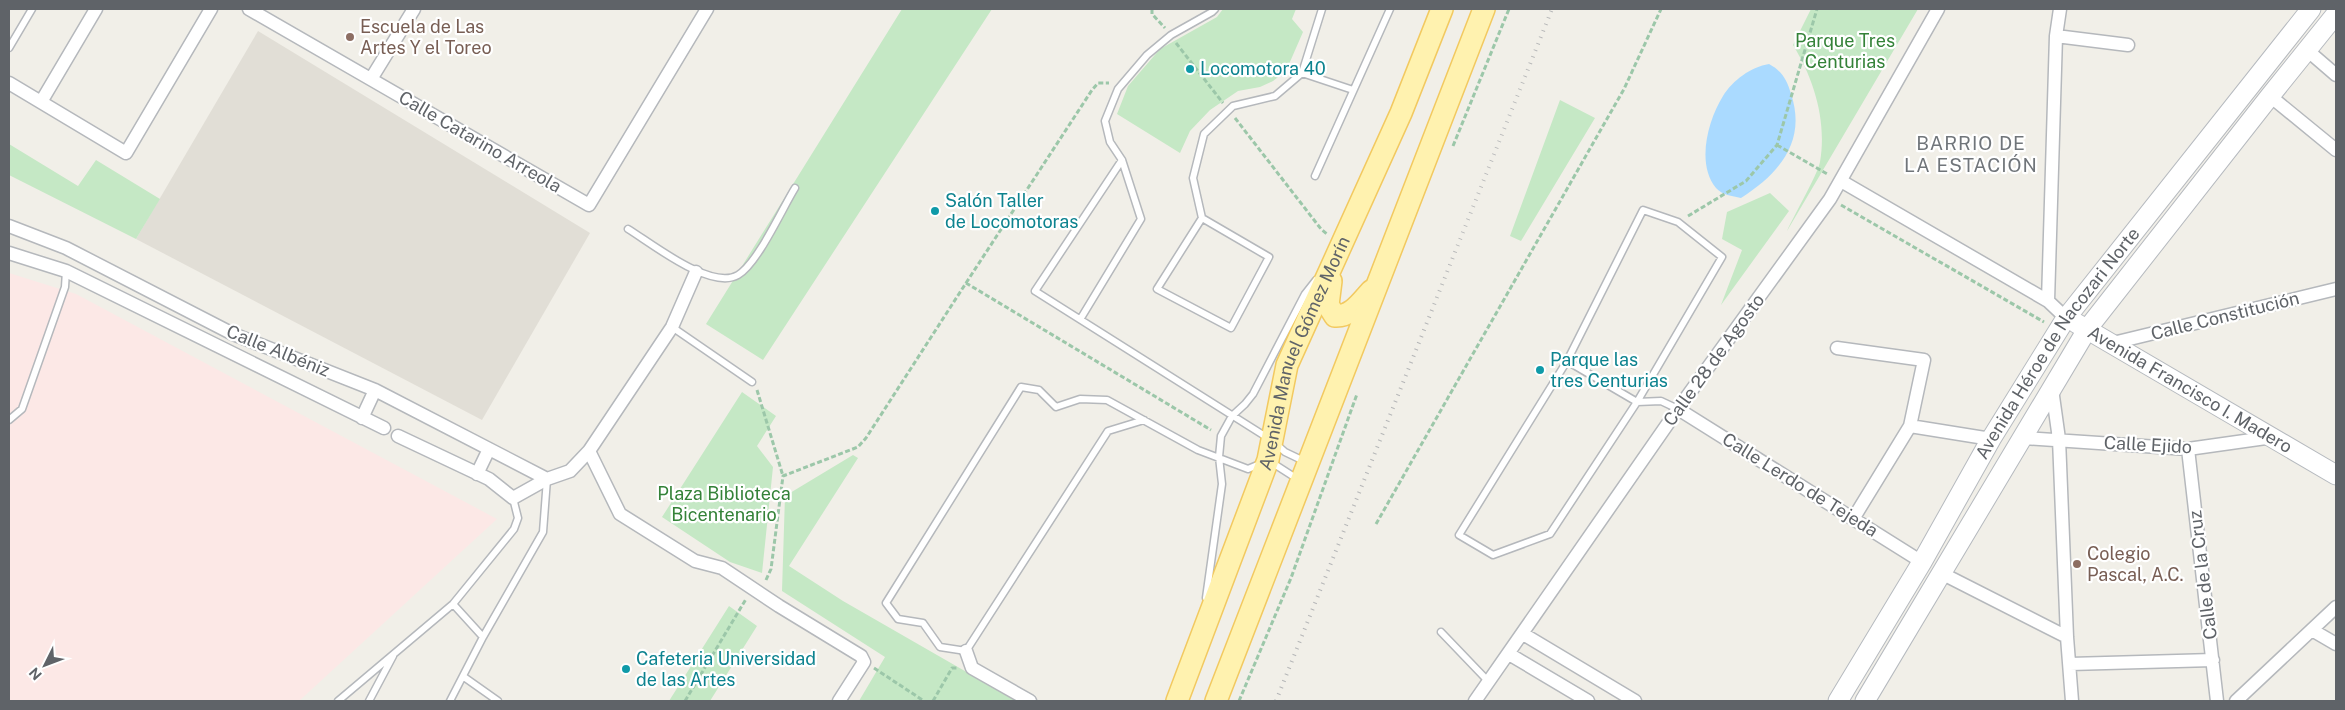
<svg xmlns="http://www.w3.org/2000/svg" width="2345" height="710" font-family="'Public Sans',sans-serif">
<rect width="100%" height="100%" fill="#f1efe8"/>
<path fill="#e1ded6" d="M 258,31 L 590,233 L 482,420 L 136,239 Z"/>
<path fill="#fce8e6" d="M 9,273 L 76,294 L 497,519 L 299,701 L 9,701 Z"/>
<path fill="#c5e8c5" d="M 902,9 L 992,9 L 763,360 L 706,324 Z
M 1223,9 L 1296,9 L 1292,19 L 1303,32 L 1286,71 L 1273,81 L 1260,87 L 1238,91 L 1210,110 L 1190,131 L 1180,153 L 1117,114 L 1128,86 L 1160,49 L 1217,17 Z
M 1811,9 L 1918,9 L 1787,231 C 1794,215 1817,176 1820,162 C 1827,121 1814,79 1793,45 Z
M 1560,100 L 1595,118 L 1521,241 L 1510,236 Z
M 9,144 L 78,186 L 96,160 L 160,199 L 136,239 L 9,175 Z
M 1770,193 L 1789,211 L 1721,305 L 1742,250 L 1722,239 L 1727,212 Z
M 742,392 L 776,416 L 757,446 L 773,467 L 762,573 L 730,562 L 662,517 Z
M 853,455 L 858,458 L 789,566 L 843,601 L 1017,701 L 859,701 L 885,657 L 782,591 L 785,496 Z
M 729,606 L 757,626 L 710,701 L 669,701 Z"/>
<path fill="#aadaff" d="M 1769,64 C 1782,71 1787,80 1791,94 C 1807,141 1779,174 1741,198 C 1732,196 1722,195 1716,188 C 1696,164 1708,120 1723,96 C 1733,80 1751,67 1769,64 Z"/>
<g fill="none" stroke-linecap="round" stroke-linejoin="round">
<g stroke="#b5b8bc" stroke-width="9">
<path id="lane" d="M 9,48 L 32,9
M 1302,73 L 1353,90
M 1122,160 L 1035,291 L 1268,438
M 1315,176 L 1390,9
M 1643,210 L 1678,222 L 1722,257 L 1637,402 L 1550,534 L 1493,555 L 1459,535 L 1567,361 Z
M 1202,218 L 1269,257 L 1231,328 L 1157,289 L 1202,218 L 1193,178 L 1204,134 L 1233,106 L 1275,96 L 1302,73 L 1322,9
M 628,229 C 651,243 711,291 738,275 C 758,263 782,209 795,188
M 1081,318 L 1141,219 L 1122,160 L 1110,142 L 1105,121 L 1118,89 L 1147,55 L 1171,35 L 1212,12 L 1215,9
M 672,327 L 752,382
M 1567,361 L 1637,402 L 1661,401 L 1678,409
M 9,420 L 22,409 L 65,287 L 66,271
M 1144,420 L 1108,431 L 966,651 L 940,647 L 923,623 L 898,619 L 886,603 L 1021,387 L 1039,390 L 1056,407 L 1080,399 L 1107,400 L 1198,450 L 1248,469 L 1260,464
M 1276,444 L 1285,452 L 1306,462
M 1271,462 L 1299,480
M 1206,598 L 1222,484 L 1219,457 L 1221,436 L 1232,416 L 1245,404 L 1253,394 L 1305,294 L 1316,280
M 453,604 L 483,637
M 1441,632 L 1488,681
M 464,677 L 498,701
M 338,701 L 453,604 L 514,529 L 518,518 L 513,498
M 369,701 L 393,656
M 450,701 L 483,637 L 543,532 L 547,479"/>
</g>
<g stroke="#b5b8bc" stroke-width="15">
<path id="street" d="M 249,9 L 589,205 L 707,9
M 2056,36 L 2128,45
M 2307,50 L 2336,75
M 371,79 L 414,9
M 9,83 L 126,153 L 211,9
M 2270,96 L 2336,150
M 41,102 L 96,9
M 1841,181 L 2048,301 L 2066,318
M 9,226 L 66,248 L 233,334 L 375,390 L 547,479
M 9,253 L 66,271 L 384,428
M 2048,301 L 2056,36 L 2060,9
M 2113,343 L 2336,289
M 1837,348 L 1924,360 L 1910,426 L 1853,519
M 2052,389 L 2059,439 L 2067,637 L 2072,701
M 1678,409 L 1922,562
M 362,418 L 375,390
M 1910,426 L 1991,439
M 398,436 L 489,479 L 513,498 L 547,479 L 570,471 L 589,451 L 672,327 L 696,272
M 2023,438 L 2188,449 L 2273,437
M 2188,449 L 2217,701
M 589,451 L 620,514 L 695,561 L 722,568 L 779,606 L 861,656 L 864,662 L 839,701
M 477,474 L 489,449
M 1941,573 L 2067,637
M 2312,630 L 2336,644
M 1523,634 L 1635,701
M 966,651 L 972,668 L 1030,701
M 1509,654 L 1588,701
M 2070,664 L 2213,660
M 1475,701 L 1678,409 L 1830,199 L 1938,9
M 2236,701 L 2336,607"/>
</g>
<g stroke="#b6babf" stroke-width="21">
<g id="secondary">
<path id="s1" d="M 2076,323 L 2336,475"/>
<path id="s2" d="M 1838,701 L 1922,562 L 1991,439 L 2066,318 L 2311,9"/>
<path d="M 1865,701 L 2088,328 L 2270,96 L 2336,14"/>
</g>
</g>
<g stroke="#f2c960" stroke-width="24">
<g id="primary">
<path d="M 1331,281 L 1328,305 L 1335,316 C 1351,317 1361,302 1371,291"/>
<path id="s3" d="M 1177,701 L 1268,460 L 1287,365 L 1401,113 L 1442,9"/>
<path d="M 1216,701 L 1484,9"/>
</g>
</g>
<path stroke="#9cc7a9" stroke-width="3" stroke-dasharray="5 2.5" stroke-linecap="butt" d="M 1152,9 L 1152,14 L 1165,28
M 1176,43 L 1223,103
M 1235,118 L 1321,229 L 1327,234
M 1777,145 L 1829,175
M 1453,146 L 1509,9
M 1841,205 L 2044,322
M 1688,216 L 1746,181 L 1777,145 L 1817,9
M 966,283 L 1092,90 L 1098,83 L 1109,83
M 757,390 L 783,476
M 1376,524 L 1624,89 L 1661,9
M 766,580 L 771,569 L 783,476 L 858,447 L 866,438 L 966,283 L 1211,430
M 874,668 L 924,701
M 685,701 L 746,599
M 933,701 L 952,668 L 957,668
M 1239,701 L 1291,578 L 1357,394"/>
<use href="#lane" stroke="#fff" stroke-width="6"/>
<use href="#street" stroke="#fff" stroke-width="12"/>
<use href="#secondary" stroke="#fff" stroke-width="19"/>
<use href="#primary" stroke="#fff2af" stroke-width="21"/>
<path stroke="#b6b7b8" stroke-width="4" stroke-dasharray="1 6" stroke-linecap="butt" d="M 1276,701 L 1552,9"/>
</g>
<g fill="#8d6e63" stroke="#fff" stroke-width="2">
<circle cx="350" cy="37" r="5"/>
<circle cx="2077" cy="564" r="5"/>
</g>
<g fill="#0f9aa8" stroke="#fff" stroke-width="2">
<circle cx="1190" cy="69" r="5"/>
<circle cx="935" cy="211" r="5"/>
<circle cx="1540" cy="370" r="5"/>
<circle cx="626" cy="669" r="5"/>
</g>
<g text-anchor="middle" stroke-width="4.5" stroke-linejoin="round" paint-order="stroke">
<g font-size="18" fill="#785e54" stroke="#fff" text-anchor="start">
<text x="360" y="33">Escuela de Las<tspan x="360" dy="21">Artes Y el Toreo</tspan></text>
<text x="2087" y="560">Colegio<tspan x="2087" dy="21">Pascal, A.C.</tspan></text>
</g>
<g font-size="18" fill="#348238" stroke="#fff">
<text x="1845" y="47">Parque Tres<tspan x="1845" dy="21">Centurias</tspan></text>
<text x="724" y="500">Plaza Biblioteca<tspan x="724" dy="21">Bicentenario</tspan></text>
</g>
<g font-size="18" fill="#0d838f" stroke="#fff" text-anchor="start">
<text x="1200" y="75">Locomotora 40</text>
<text x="945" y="207">Salón Taller<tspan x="945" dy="21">de Locomotoras</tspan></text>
<text x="1550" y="366">Parque las<tspan x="1550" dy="21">tres Centurias</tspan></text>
<text x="636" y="665">Cafeteria Universidad<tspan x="636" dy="21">de las Artes</tspan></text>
</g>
<g font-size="18" fill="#5f6368" stroke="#fff">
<text transform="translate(480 142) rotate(30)" y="6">Calle Catarino Arreola</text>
<text transform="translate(2225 316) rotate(-14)" y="6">Calle Constitución</text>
<text dy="6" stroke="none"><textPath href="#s2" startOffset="420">Avenida Héroe de Nacozari Norte</textPath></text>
<text transform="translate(278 351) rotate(22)" y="6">Calle Albéniz</text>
<text dy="6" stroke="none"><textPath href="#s3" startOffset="371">Avenida Manuel Gómez Morín</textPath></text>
<text transform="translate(1714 360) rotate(-54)" y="6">Calle 28 de Agosto</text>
<text dy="6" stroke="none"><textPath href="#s1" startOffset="132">Avenida Francisco I. Madero</textPath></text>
<text transform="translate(2148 445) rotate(3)" y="6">Calle Ejido</text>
<text transform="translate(1800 485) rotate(32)" y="6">Calle Lerdo de Tejeda</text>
<text transform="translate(2203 575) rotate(-97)" y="6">Calle de la Cruz</text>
</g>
<g font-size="19" letter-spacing="1" fill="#70757a" stroke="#fff">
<text x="1971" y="150">BARRIO DE<tspan x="1971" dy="22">LA ESTACIÓN</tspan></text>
</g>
</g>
<rect width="2345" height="710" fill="none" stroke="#5f6368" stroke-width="20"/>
<g transform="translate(45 665) rotate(228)" stroke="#ffffff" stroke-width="4" paint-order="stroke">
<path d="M0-4L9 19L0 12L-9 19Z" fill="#5f6368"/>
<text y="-8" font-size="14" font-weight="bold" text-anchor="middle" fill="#5f6368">N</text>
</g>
</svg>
